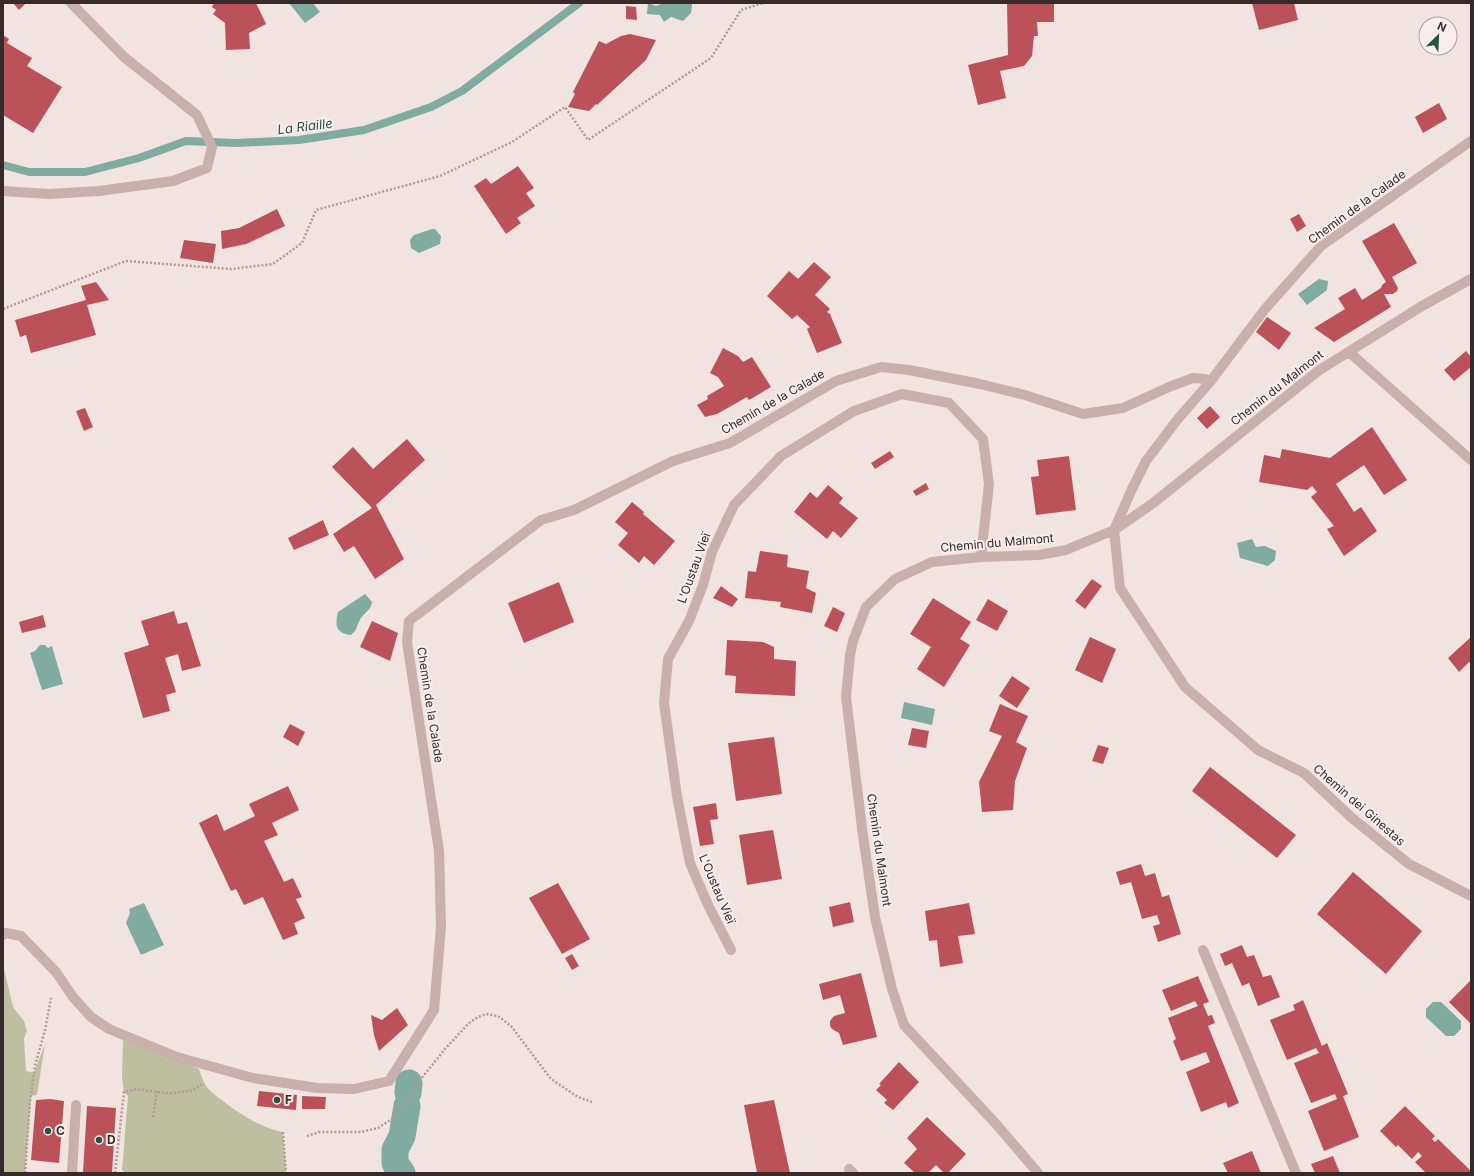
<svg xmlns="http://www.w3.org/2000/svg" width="1474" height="1176" font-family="Inter,sans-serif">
<rect width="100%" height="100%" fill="#f1e3df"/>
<path fill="#bebfa0" d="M 3,965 L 13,1007 L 24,1021 L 27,1031 L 24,1039 L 26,1071 L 34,1073 L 45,1044 L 37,1095 L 31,1096 L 25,1173 L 3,1173 Z
M 123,1040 L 199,1069 C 201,1074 202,1079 205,1084 C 209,1091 216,1096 223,1101 C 241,1115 260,1127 283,1132 L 286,1173 L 125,1173 L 122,1170 L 128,1096 L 124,1092 L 122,1078 Z"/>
<path fill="#80aba0" d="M 289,3 L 313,3 L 320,12 L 305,23 Z
M 648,3 L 656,6 L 664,3 L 691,3 L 692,5 L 691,13 L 683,21 L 671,17 L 664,22 L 660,15 L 647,14 Z
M 432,229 L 435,229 L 441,236 L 440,244 L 419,253 L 411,248 L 410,240 L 414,235 Z
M 1319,279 L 1328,281 L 1327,290 L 1307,305 L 1298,294 Z
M 1252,539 L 1256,547 L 1265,546 L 1276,551 L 1275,560 L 1268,566 L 1240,558 L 1237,543 Z
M 365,594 L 372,602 C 371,610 365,612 361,618 C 356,625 359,628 351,635 C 335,633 335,625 338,612 Z
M 40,645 L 45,645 L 48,648 L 52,646 L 63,684 L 42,690 L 30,653 L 35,651 Z
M 904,702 L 935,709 L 932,725 L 901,718 Z
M 144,903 L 164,945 L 141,955 L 126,923 L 130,913 L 129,909 Z
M 1433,1002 L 1441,1002 L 1461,1021 L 1461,1029 L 1454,1036 L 1446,1036 L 1426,1017 L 1426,1009 Z"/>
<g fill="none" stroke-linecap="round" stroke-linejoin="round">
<path stroke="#80aba0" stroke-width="8" d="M 3,165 L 29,172 L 85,172 L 139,158 L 186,141 L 236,143 L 299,140 L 364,130 L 431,107 L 462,91 L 579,3"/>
<path stroke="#80aba0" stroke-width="27" d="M 408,1093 L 409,1083
M 402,1173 L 395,1163 L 395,1150 L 402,1136 L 407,1106"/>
</g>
<path fill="#bc5259" d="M 13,3 L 26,3 L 19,10 Z
M 214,3 L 256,3 L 266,24 L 249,33 L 250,49 L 226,50 L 225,23 L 213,14 L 216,10 L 212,7 Z
M 1007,3 L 1054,3 L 1054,22 L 1037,22 L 1038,36 L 1034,36 L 1032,56 L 1024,66 L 1000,71 L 1006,98 L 978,105 L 968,65 L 1008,55 Z
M 1252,3 L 1294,3 L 1298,20 L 1259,30 Z
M 626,6 L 636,7 L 637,20 L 626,19 Z
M 630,34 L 656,40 L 646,60 L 597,105 L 596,104 L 589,111 L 568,107 L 575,94 L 573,92 L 599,41 L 606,44 L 621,36 Z
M 3,35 L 9,39 L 7,43 L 32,58 L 27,66 L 62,87 L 33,133 L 3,115 Z
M 1439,103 L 1447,119 L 1423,133 L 1415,117 Z
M 518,166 L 534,188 L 526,193 L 535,206 L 517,218 L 521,223 L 506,234 L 474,186 L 486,178 L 491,184 Z
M 277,209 L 285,226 L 246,244 L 222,249 L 221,231 L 239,228 Z
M 1299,214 L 1306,226 L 1297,232 L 1290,219 Z
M 1394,223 L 1417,263 L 1392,277 L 1398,288 L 1397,291 L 1393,294 L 1384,294 L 1391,307 L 1334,342 L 1314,328 L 1345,309 L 1338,298 L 1355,288 L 1362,300 L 1381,288 L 1382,285 L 1386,282 L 1362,241 Z
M 184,240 L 216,244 L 213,263 L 180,258 Z
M 814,262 L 831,277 L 815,295 L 830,309 L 827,312 L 830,314 L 842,343 L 817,353 L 807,329 L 810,327 L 797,315 L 792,319 L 767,296 L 789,271 L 798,279 Z
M 96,282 L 109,300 L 87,305 L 96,335 L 31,353 L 26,335 L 20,337 L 15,320 L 86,300 L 81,286 Z
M 1267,317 L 1291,333 L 1279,350 L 1256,332 Z
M 723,348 L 738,356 L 743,362 L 752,357 L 771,387 L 749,400 L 747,397 L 717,414 L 705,417 L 697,405 L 708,399 L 707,396 L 724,386 L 718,377 L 710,373 Z
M 1466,351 L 1471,357 L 1471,367 L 1454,381 L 1444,370 Z
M 1210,406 L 1220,417 L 1207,429 L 1197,418 Z
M 85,408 L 93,427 L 84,431 L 76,411 Z
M 1372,427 L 1407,480 L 1384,495 L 1364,465 L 1336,484 L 1354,512 L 1361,507 L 1377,531 L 1344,556 L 1327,529 L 1334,526 L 1311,497 L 1317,492 L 1312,486 L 1307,490 L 1259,482 L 1264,455 L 1280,458 L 1282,449 L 1330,458 Z
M 407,439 L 425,460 L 376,505 L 404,559 L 375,579 L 354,546 L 344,552 L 333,534 L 372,508 L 332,467 L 353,447 L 373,469 Z
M 890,451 L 894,457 L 875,469 L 871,463 Z
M 1069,456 L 1076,510 L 1036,515 L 1031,477 L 1039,476 L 1037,460 Z
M 926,483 L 929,489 L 916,496 L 913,491 Z
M 828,485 L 843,498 L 839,503 L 858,518 L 841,538 L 833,531 L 827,539 L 794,512 L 810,492 L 817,498 Z
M 632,502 L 644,512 L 643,514 L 675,541 L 654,565 L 644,556 L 639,563 L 618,545 L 628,533 L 615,522 Z
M 323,520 L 329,535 L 294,550 L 288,538 Z
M 760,551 L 788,555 L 787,567 L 809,571 L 806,588 L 816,593 L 812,613 L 780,607 L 781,602 L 745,598 L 748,571 L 756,572 Z
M 1092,579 L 1102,586 L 1085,609 L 1075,601 Z
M 559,582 L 574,622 L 524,643 L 508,603 Z
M 721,586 L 738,599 L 732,607 L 713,598 Z
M 933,598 L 971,622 L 960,639 L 970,645 L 944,687 L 917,669 L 931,647 L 910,634 Z
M 988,599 L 1008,611 L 997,631 L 976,620 Z
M 833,607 L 845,613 L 837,632 L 824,626 Z
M 174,611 L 178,624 L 187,622 L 201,666 L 182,671 L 178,654 L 165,658 L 176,692 L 166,695 L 170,711 L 143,718 L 124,653 L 149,645 L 141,621 Z
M 43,615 L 46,627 L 22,633 L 19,622 Z
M 372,621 L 398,633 L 390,661 L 360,647 Z
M 1090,637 L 1116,649 L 1102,683 L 1075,670 Z
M 1471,637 L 1471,664 L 1469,662 L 1459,672 L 1448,658 Z
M 727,640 L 763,642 L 774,647 L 774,659 L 796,661 L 795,696 L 735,693 L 736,676 L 725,675 Z
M 1012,676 L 1030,688 L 1017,708 L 999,696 Z
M 1000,704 L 1028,716 L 1016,742 L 1027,748 L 1015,781 L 1013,810 L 982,812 L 979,782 L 1002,736 L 989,731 Z
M 290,724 L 305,732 L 298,746 L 283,737 Z
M 912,728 L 929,731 L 926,748 L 908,745 Z
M 774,737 L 782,794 L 736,801 L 728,743 Z
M 1098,745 L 1109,748 L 1103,764 L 1092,761 Z
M 1210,767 L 1296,835 L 1277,858 L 1192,791 Z
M 288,786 L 299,810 L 272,823 L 278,835 L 264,841 L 284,882 L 293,878 L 302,897 L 296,899 L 305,918 L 294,923 L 298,934 L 283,940 L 263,897 L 244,905 L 236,889 L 231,891 L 199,823 L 217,814 L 224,831 L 255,816 L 249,804 Z
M 716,803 L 718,819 L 710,820 L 714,844 L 700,846 L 693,807 Z
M 773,830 L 782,879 L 747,885 L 739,835 Z
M 1141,864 L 1145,876 L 1155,873 L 1162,897 L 1169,895 L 1181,934 L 1158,942 L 1153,926 L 1160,924 L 1157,915 L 1142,919 L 1131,882 L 1120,885 L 1116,872 Z
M 1353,872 L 1422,931 L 1386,974 L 1317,914 Z
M 558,883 L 590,939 L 562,954 L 529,898 Z
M 850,902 L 854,922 L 833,927 L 829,907 Z
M 969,903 L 975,934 L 958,936 L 963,963 L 940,967 L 937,940 L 929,941 L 925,911 Z
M 1242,945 L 1247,957 L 1254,955 L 1263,977 L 1271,975 L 1280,997 L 1258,1006 L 1249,983 L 1242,986 L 1232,963 L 1225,966 L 1220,954 Z
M 572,954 L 579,966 L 572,970 L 565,958 Z
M 861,973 L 877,1037 L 843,1045 L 839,1033 L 832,1029 L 830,1026 L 830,1021 L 834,1016 L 845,1013 L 840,995 L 823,1000 L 819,984 Z
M 1198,976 L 1209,1002 L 1203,1004 L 1208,1016 L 1212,1015 L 1215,1023 L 1208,1026 L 1239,1103 L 1228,1108 L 1226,1102 L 1201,1112 L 1186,1072 L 1210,1062 L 1206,1052 L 1181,1061 L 1173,1041 L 1176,1039 L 1168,1018 L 1198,1006 L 1195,1001 L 1171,1011 L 1162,990 Z
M 1471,980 L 1471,1024 L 1449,1002 Z
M 1303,1000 L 1322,1046 L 1327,1043 L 1348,1094 L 1343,1096 L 1359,1137 L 1324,1151 L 1308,1111 L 1337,1099 L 1335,1094 L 1311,1103 L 1294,1063 L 1319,1053 L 1316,1048 L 1287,1060 L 1270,1020 L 1295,1010 L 1293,1005 Z
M 397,1008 L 408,1025 L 379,1051 L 374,1035 L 371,1015 L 382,1020 Z
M 899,1062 L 919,1082 L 893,1110 L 884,1103 L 887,1100 L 876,1090 L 881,1085 L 879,1084 Z
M 259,1091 L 297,1095 L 296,1110 L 257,1106 Z
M 302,1096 L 326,1097 L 325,1109 L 302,1109 Z
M 50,1099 L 64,1101 L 59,1163 L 31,1160 L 36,1100 Z
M 774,1100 L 790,1173 L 757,1173 L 744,1105 Z
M 87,1106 L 116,1108 L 112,1173 L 83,1172 Z
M 1405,1106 L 1435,1136 L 1432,1139 L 1435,1142 L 1438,1139 L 1471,1171 L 1471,1173 L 1426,1173 L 1415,1162 L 1422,1156 L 1418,1152 L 1412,1159 L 1398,1145 L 1396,1147 L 1380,1131 Z
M 927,1117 L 966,1154 L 948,1173 L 944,1173 L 936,1165 L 928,1173 L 915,1173 L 904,1163 L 917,1149 L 907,1138 Z
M 1252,1151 L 1261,1173 L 1228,1173 L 1223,1163 Z
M 1333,1156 L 1340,1173 L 1315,1173 L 1311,1164 Z"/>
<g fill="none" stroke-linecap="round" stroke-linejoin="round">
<path stroke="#b49a96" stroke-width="2.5" stroke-dasharray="2 2" stroke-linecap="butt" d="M 3,309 L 126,261 L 231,269 L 273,264 L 302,243 L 316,210 L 440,176 L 512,142 L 565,107 L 588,140 L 711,58 L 741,10 L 763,3
M 153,1117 L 157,1091
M 283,1132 L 286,1173
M 307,1136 L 319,1132 L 361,1132 L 378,1128 L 392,1119 L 406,1104 L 421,1079 L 445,1049 L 469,1023 L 478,1017 L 486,1014 L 498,1016 L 511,1026 L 551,1079 L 578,1097 L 592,1102
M 25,1173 L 30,1101 L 35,1066 L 45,1030 L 51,998
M 115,1173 L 124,1092 L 137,1089 L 165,1093 L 176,1093 L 193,1090 L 203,1084"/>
<path stroke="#c8b0ac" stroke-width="10" d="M 1203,950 L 1296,1173"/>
<path stroke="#c8b0ac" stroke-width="10" d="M 72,1173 L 76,1105"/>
<path stroke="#c8b0ac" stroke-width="10" d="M 3,191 L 49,194 L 99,191 L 173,181 L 207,168 L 212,147 L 197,115 L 124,57 L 71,3
M 1349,352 L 1471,460
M 1210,382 L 1265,309 L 1321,246 L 1471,141
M 3,935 L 6,933 L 21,936 L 56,972 L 73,997 L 91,1017 L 109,1029 L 177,1057 L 253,1078 L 317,1088 L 354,1089 L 389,1081 L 434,1010 L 441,927 L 439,851 L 407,642 L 409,621 L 541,520 L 574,510 L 673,461 L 730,443 L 836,381 L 881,367 L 909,370 L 980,384 L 1025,395 L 1083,414 L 1123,408 L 1169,387 L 1193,378 L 1205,379 L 1210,382 L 1177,420 L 1146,461 L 1132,489 L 1114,530 L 1120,588 L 1185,687 L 1258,750 L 1304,773 L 1352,818 L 1409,864 L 1471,896
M 731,950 L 708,905 L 690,863 L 677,796 L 664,703 L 668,659 L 689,621 L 703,585 L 712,552 L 734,505 L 781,456 L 854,411 L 902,394 L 949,403 L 983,439 L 989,484 L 981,557
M 849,1169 L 853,1173
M 1038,1173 L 997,1125 L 904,1025 L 892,989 L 875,917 L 863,836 L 846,697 L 850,655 L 853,641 L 866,607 L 895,579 L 932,562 L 981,557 L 1039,555 L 1066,550 L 1114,530 L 1152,504 L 1318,371 L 1422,306 L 1471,279"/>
</g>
<g fill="#235549" stroke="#f9eeeb" stroke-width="1.5">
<circle cx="277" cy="1100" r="4"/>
<circle cx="48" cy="1131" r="4"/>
<circle cx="99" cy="1140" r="4"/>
</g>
<g text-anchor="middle" stroke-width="4" stroke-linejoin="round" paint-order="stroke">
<g font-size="12" fill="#372a2a" stroke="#f9eeeb">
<text transform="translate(1357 207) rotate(-36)" y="4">Chemin de la Calade</text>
<text transform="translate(1277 388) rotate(-38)" y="4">Chemin du Malmont</text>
<text transform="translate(773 402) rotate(-30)" y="4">Chemin de la Calade</text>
<text transform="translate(997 543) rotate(-5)" y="4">Chemin du Malmont</text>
<text transform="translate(694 568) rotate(-70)" y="4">L'Oustau Vieï</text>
<text transform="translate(430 705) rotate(81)" y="4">Chemin de la Calade</text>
<text transform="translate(1359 805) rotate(41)" y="4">Chemin dei Ginestas</text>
<text transform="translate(879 850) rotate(82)" y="4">Chemin du Malmont</text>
<text transform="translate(717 889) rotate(67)" y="4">L'Oustau Vieï</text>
</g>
<g font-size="12" font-weight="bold" fill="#372a2a" stroke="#f9eeeb" text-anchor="start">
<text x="285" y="1104">F</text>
<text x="56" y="1135">C</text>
<text x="107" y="1144">D</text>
</g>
<g font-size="13" font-style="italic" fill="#235549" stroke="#f9eeeb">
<text transform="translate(305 126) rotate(-7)" y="5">La Riaille</text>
</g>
</g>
<rect width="1474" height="1176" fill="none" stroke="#372a2a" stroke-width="8"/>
<g transform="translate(1438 36) rotate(24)"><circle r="19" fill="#f9eeeb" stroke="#aba09e"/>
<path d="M0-3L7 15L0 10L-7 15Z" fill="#235549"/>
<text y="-6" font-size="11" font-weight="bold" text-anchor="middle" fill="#372a2a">N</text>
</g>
</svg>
